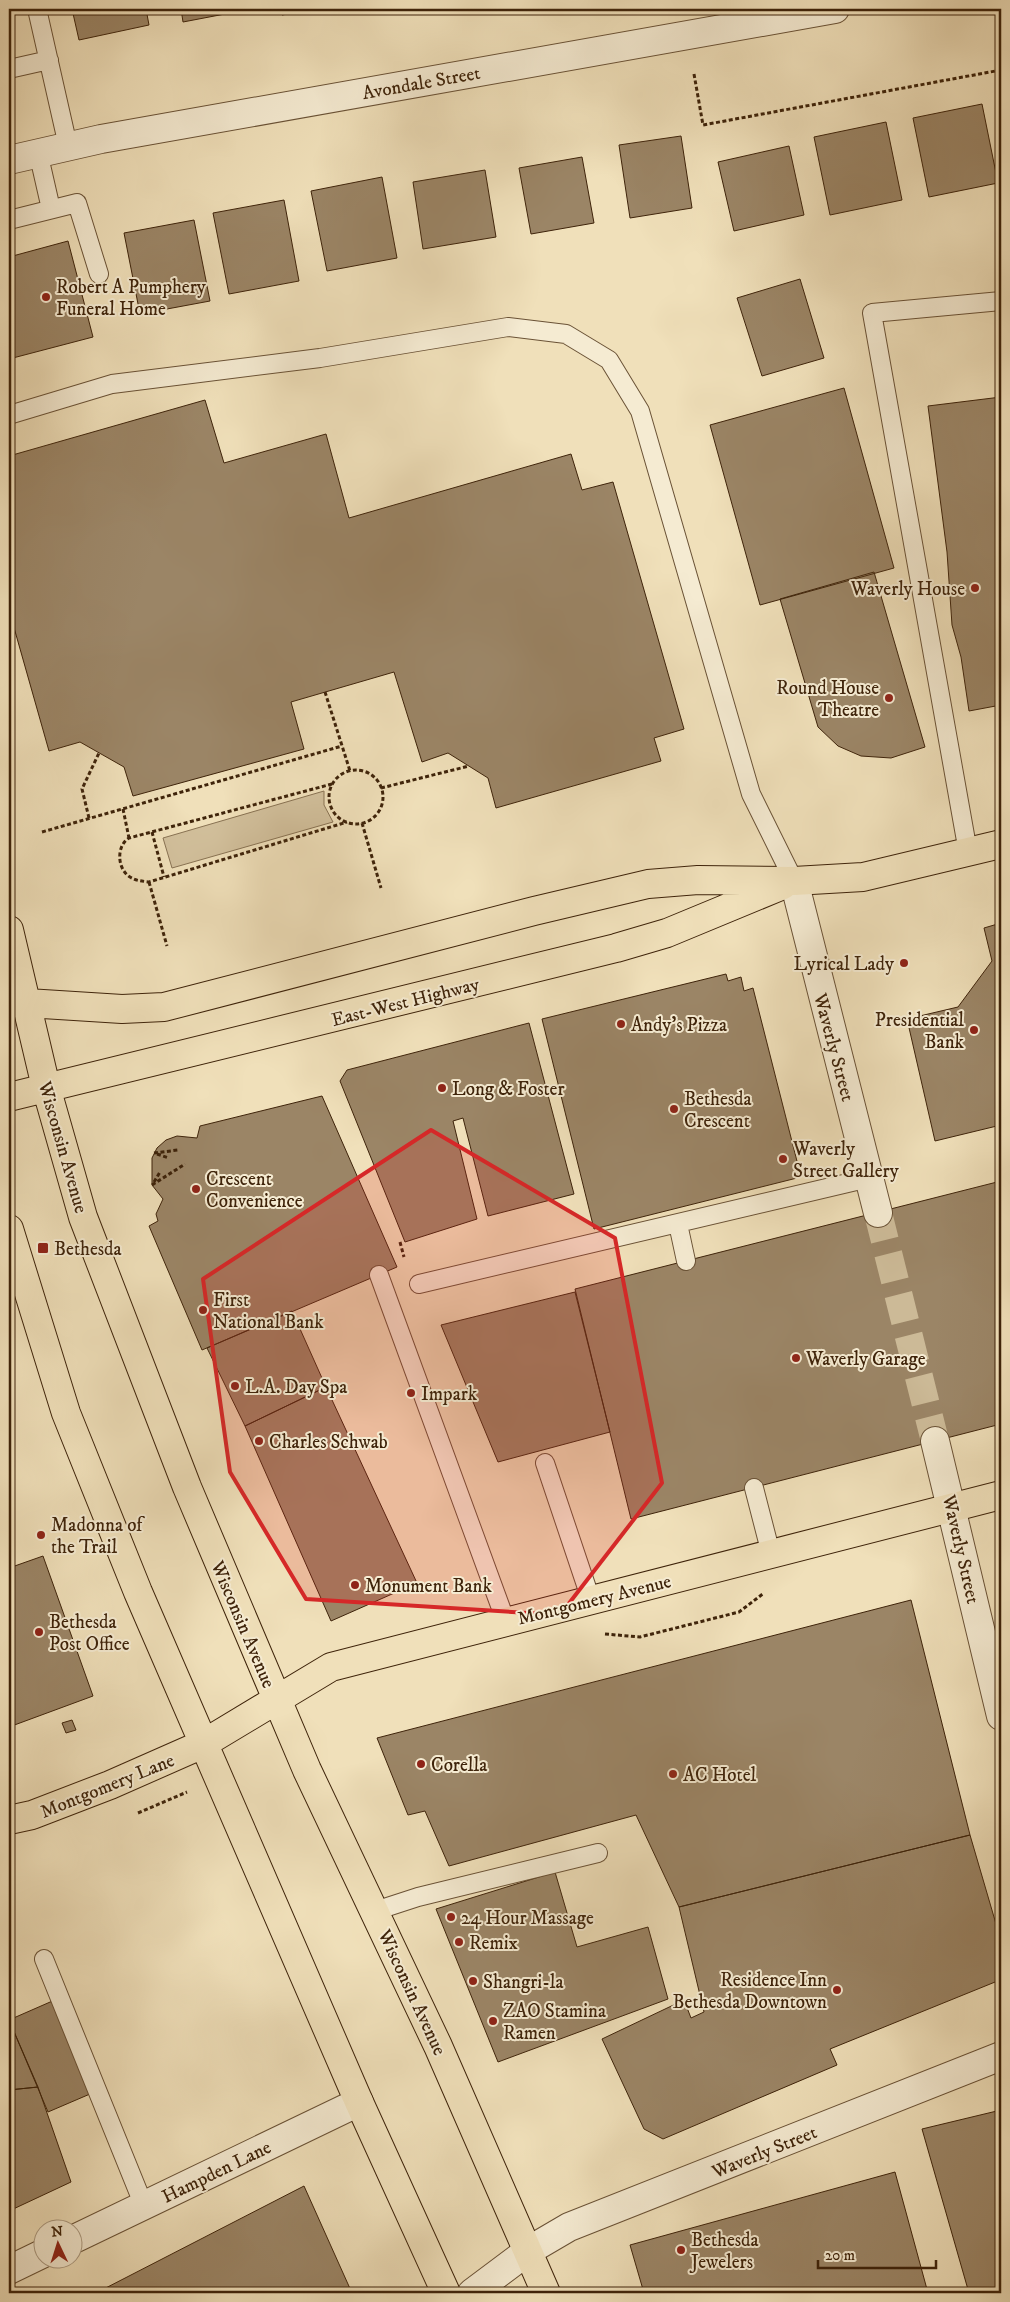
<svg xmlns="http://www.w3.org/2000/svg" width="1010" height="2302" font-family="'IM FELL DW Pica',serif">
<rect width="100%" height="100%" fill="#f0e0ba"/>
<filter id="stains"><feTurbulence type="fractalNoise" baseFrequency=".004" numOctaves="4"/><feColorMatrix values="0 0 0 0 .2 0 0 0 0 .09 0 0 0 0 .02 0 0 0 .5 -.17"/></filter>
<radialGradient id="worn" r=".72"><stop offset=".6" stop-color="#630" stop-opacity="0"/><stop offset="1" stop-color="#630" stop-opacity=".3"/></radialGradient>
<path fill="#d2c09c" stroke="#887253" d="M 324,791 L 324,805 L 333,822 L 172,868 L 163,838 Z"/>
<path fill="#9b8566" stroke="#3e230a" d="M 72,9 L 146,9 L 149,25 L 79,40 Z
M 181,9 L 251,9 L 183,22 Z
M 281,9 L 315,9 L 282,15 Z
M 982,104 L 998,183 L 929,197 L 913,118 Z
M 886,122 L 902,200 L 830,215 L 814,137 Z
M 681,136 L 692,208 L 630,218 L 619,145 Z
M 789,146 L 804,215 L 734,231 L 718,162 Z
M 582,157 L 594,223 L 531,234 L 519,168 Z
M 485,170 L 496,237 L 423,249 L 413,182 Z
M 382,177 L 397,258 L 327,271 L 311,191 Z
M 284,200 L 299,281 L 229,294 L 213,213 Z
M 194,220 L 210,301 L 140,314 L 124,233 Z
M 68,241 L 93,337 L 9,359 L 9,257 Z
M 800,279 L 824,358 L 762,376 L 737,298 Z
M 844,388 L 894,568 L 760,605 L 710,425 Z
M 1001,397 L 1001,705 L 969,711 L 961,657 L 952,625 L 947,552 L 928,406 Z
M 205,400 L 224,463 L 326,434 L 349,518 L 571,454 L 582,490 L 613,482 L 684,729 L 654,738 L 661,761 L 496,808 L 488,778 L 448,753 L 422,762 L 394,672 L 291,702 L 304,749 L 133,796 L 124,767 L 80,742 L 49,751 L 9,610 L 9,456 Z
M 874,572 L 925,747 L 891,758 L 861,756 L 838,746 L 818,727 L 780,599 Z
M 1001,923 L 1001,1125 L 935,1141 L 907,1019 L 958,1007 L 992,961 L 984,928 Z
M 726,974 L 728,981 L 741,977 L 744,991 L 753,988 L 801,1177 L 594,1229 L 542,1019 Z
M 529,1023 L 574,1194 L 488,1216 L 463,1118 L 453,1121 L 477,1219 L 405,1242 L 340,1081 L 347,1070 Z
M 322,1096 L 397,1267 L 202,1350 L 149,1226 L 158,1221 L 156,1214 L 163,1199 L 152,1185 L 152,1158 L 157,1148 L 166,1140 L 177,1136 L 197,1138 L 200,1126 Z
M 1001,1181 L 1001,1424 L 631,1519 L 575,1289 Z
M 575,1292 L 610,1432 L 498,1462 L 441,1325 Z
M 292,1311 L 326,1387 L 245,1426 L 207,1348 Z
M 326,1387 L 417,1583 L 331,1621 L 245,1426 Z
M 43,1556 L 93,1696 L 9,1727 L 9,1568 Z
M 911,1600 L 970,1835 L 679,1907 L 636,1815 L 449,1866 L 425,1811 L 408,1815 L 377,1738 Z
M 72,1720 L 76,1730 L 66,1733 L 62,1723 Z
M 970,1835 L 1001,1941 L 1000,1980 L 830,2049 L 837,2065 L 663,2139 L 644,2129 L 602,2039 L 684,2000 L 691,2018 L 704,2012 L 679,1907 Z
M 555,1872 L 577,1947 L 648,1927 L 668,1999 L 498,2062 L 436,1909 Z
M 57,1999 L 97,2091 L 48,2112 L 9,2020 Z
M 9,2019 L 9,2020 L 38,2087 L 9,2090 Z
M 38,2087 L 71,2182 L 9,2211 L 9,2090 Z
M 1001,2110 L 1001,2293 L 969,2293 L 922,2129 Z
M 895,2172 L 928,2293 L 644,2293 L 630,2245 Z
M 304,2186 L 352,2293 L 96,2293 Z"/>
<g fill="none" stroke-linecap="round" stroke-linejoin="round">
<path stroke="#ccba97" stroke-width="28" stroke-dasharray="28 14" stroke-linecap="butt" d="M 878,1213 L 935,1441"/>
<g stroke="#6a5236" stroke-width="20">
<path id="lane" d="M 37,9 L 68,146
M 9,69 L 49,60
M 38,152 L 51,209
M 9,220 L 77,203 L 99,274
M 9,415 L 112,384 L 320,358 L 508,327 L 566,334 L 609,360 L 640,411 L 751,794 L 794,881
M 968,852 L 872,313 L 1001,301
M 678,1224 L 686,1261
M 379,1275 L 506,1622
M 419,1284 L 869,1178
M 545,1463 L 591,1600
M 754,1488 L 771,1554
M 375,1911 L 418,1897 L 598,1853
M 44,1959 L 144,2206"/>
</g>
<g stroke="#6a5236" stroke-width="30">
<path id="street" d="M 9,160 L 101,139 L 835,9
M 794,881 L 878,1213
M 935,1441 L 1001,1716
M 72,2240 L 359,2102
M 9,2270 L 42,2254
M 472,2293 L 528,2251 L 569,2227 L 1001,2056"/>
</g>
<g stroke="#3e230a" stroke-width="30">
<path id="primary" d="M 9,930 L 46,1087 L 83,1217 L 187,1487 L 307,1770 L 438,2046 L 546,2293
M 12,996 L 27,1003 L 122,1009 L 164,1007 L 534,911 L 648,884 L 698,880 L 794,881 L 863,877 L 1001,844
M 9,1097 L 616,948 L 667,933 L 783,885
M 9,1229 L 66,1413 L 138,1592 L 359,2102 L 446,2293
M 9,1820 L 32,1815 L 110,1785 L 203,1744 L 331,1667 L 1001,1495"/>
</g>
<path stroke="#3e230a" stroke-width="3" stroke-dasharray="4 2.5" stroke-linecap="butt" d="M 694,74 L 703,125 L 1001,70
M 325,692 L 350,771
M329 797a27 27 0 1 1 54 0a27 27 0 1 1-54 0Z
M 332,784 L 129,838 C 116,846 117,869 130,877 C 136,881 142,881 149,882 L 347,822
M 381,788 L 469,766
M 123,809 L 129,838
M 89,818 L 82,789 L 99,753
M 362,823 L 381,888
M 42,832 L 342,746
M 152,832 L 164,877
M 149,882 L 167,946
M 154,1153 L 178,1150
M 157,1154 L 169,1158
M 154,1182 L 160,1172
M 152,1185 L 185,1164
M 400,1242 L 404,1257
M 605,1634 L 640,1637 L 739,1612 L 764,1593
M 138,1813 L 187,1792"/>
<use href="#lane" stroke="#f5ebd2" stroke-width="18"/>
<use href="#street" stroke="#f5ebd2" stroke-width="28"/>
<use href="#primary" stroke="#f0e0ba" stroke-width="28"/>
</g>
<path fill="#d62828" fill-opacity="0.2" stroke="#d62828" stroke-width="4" stroke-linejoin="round" d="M 431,1130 L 615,1238 L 662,1483 L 560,1615 L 306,1599 L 230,1472 L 203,1279 Z"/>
<g fill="#8f2418" stroke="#f5ebd2" stroke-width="2">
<circle cx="46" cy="297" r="5"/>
<circle cx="975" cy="588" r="5"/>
<circle cx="889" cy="698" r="5"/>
<circle cx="904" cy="963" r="5"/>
<circle cx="621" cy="1024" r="5"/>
<circle cx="974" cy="1030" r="5"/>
<circle cx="442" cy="1088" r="5"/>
<circle cx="674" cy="1109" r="5"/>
<circle cx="783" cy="1159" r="5"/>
<circle cx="196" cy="1189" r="5"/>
<rect x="37" y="1242" width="12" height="12" rx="2.5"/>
<circle cx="203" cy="1310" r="5"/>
<circle cx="796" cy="1358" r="5"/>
<circle cx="235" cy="1386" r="5"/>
<circle cx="411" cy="1393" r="5"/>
<circle cx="259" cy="1441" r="5"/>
<circle cx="41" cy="1535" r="5"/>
<circle cx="355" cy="1585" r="5"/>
<circle cx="39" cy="1632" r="5"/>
<circle cx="421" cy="1764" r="5"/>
<circle cx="673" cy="1774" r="5"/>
<circle cx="451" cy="1917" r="5"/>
<circle cx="459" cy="1942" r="5"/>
<circle cx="473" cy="1981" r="5"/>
<circle cx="837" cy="1990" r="5"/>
<circle cx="493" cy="2021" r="5"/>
<circle cx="681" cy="2250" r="5"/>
</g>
<g text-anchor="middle" stroke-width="4" stroke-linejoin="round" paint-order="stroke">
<g font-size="19" fill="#3e230a" stroke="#f5ebd2">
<text transform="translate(421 82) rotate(-10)" y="7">Avondale Street</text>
<text transform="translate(405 1001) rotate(-14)" y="7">East-West Highway</text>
<text transform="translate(835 1047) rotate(75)" y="7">Waverly Street</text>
<text transform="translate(64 1147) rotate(74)" y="7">Wisconsin Avenue</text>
<text transform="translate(962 1549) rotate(77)" y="7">Waverly Street</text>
<text transform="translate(594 1599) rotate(-14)" y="7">Montgomery Avenue</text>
<text transform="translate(244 1624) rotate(67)" y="7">Wisconsin Avenue</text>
<text transform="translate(107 1785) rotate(-22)" y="7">Montgomery Lane</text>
<text transform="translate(413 1992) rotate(65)" y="7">Wisconsin Avenue</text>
<text transform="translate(764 2151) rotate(-22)" y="7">Waverly Street</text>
<text transform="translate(216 2171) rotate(-26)" y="7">Hampden Lane</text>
</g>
<g font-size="19" fill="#3e230a" stroke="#f5ebd2" text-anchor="start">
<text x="56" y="293">Robert A Pumphery<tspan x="56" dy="22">Funeral Home</tspan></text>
<text x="965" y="595" text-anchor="end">Waverly House</text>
<text x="879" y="694" text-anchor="end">Round House<tspan x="879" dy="22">Theatre</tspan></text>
<text x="894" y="970" text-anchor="end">Lyrical Lady</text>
<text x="964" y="1026" text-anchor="end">Presidential<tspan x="964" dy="22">Bank</tspan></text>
<text x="631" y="1031">Andy's Pizza</text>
<text x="452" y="1095">Long &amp; Foster</text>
<text x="684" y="1105">Bethesda<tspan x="684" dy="22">Crescent</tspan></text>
<text x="793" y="1155">Waverly<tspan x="793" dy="22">Street Gallery</tspan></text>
<text x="206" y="1185">Crescent<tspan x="206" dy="22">Convenience</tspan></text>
<text x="54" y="1255">Bethesda</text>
<text x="213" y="1306">First<tspan x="213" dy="22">National Bank</tspan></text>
<text x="806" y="1365">Waverly Garage</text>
<text x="245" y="1393">L.A. Day Spa</text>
<text x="421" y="1400">Impark</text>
<text x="269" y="1448">Charles Schwab</text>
<text x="51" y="1531">Madonna of<tspan x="51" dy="22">the Trail</tspan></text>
<text x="365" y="1592">Monument Bank</text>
<text x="49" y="1628">Bethesda<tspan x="49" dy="22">Post Office</tspan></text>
<text x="431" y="1771">Corella</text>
<text x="683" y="1781">AC Hotel</text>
<text x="461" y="1924">24 Hour Massage</text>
<text x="469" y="1949">Remix</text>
<text x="827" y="1986" text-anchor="end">Residence Inn<tspan x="827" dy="22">Bethesda Downtown</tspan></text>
<text x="483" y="1988">Shangri-la</text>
<text x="503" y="2017">ZAO Stamina<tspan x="503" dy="22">Ramen</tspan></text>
<text x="691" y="2246">Bethesda<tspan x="691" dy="22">Jewelers</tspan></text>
</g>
</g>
<rect width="1010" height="2302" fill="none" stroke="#f0e0ba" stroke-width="30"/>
<rect x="10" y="10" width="990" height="2282" fill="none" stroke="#3e230a" stroke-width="2.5"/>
<rect x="15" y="15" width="980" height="2272" fill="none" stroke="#3e230a"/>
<g transform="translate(58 2244) rotate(356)"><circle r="24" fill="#f5ebd2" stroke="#ac9b82"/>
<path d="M0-4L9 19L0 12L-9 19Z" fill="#8f2418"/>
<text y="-8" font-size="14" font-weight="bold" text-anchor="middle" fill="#3e230a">N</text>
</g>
<path d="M818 2260v8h118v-8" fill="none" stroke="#3e230a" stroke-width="2.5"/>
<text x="825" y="2260" font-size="15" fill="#3e230a" stroke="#f5ebd2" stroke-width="4" paint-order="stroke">20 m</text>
<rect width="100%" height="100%" filter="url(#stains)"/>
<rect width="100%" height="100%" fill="url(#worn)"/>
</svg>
